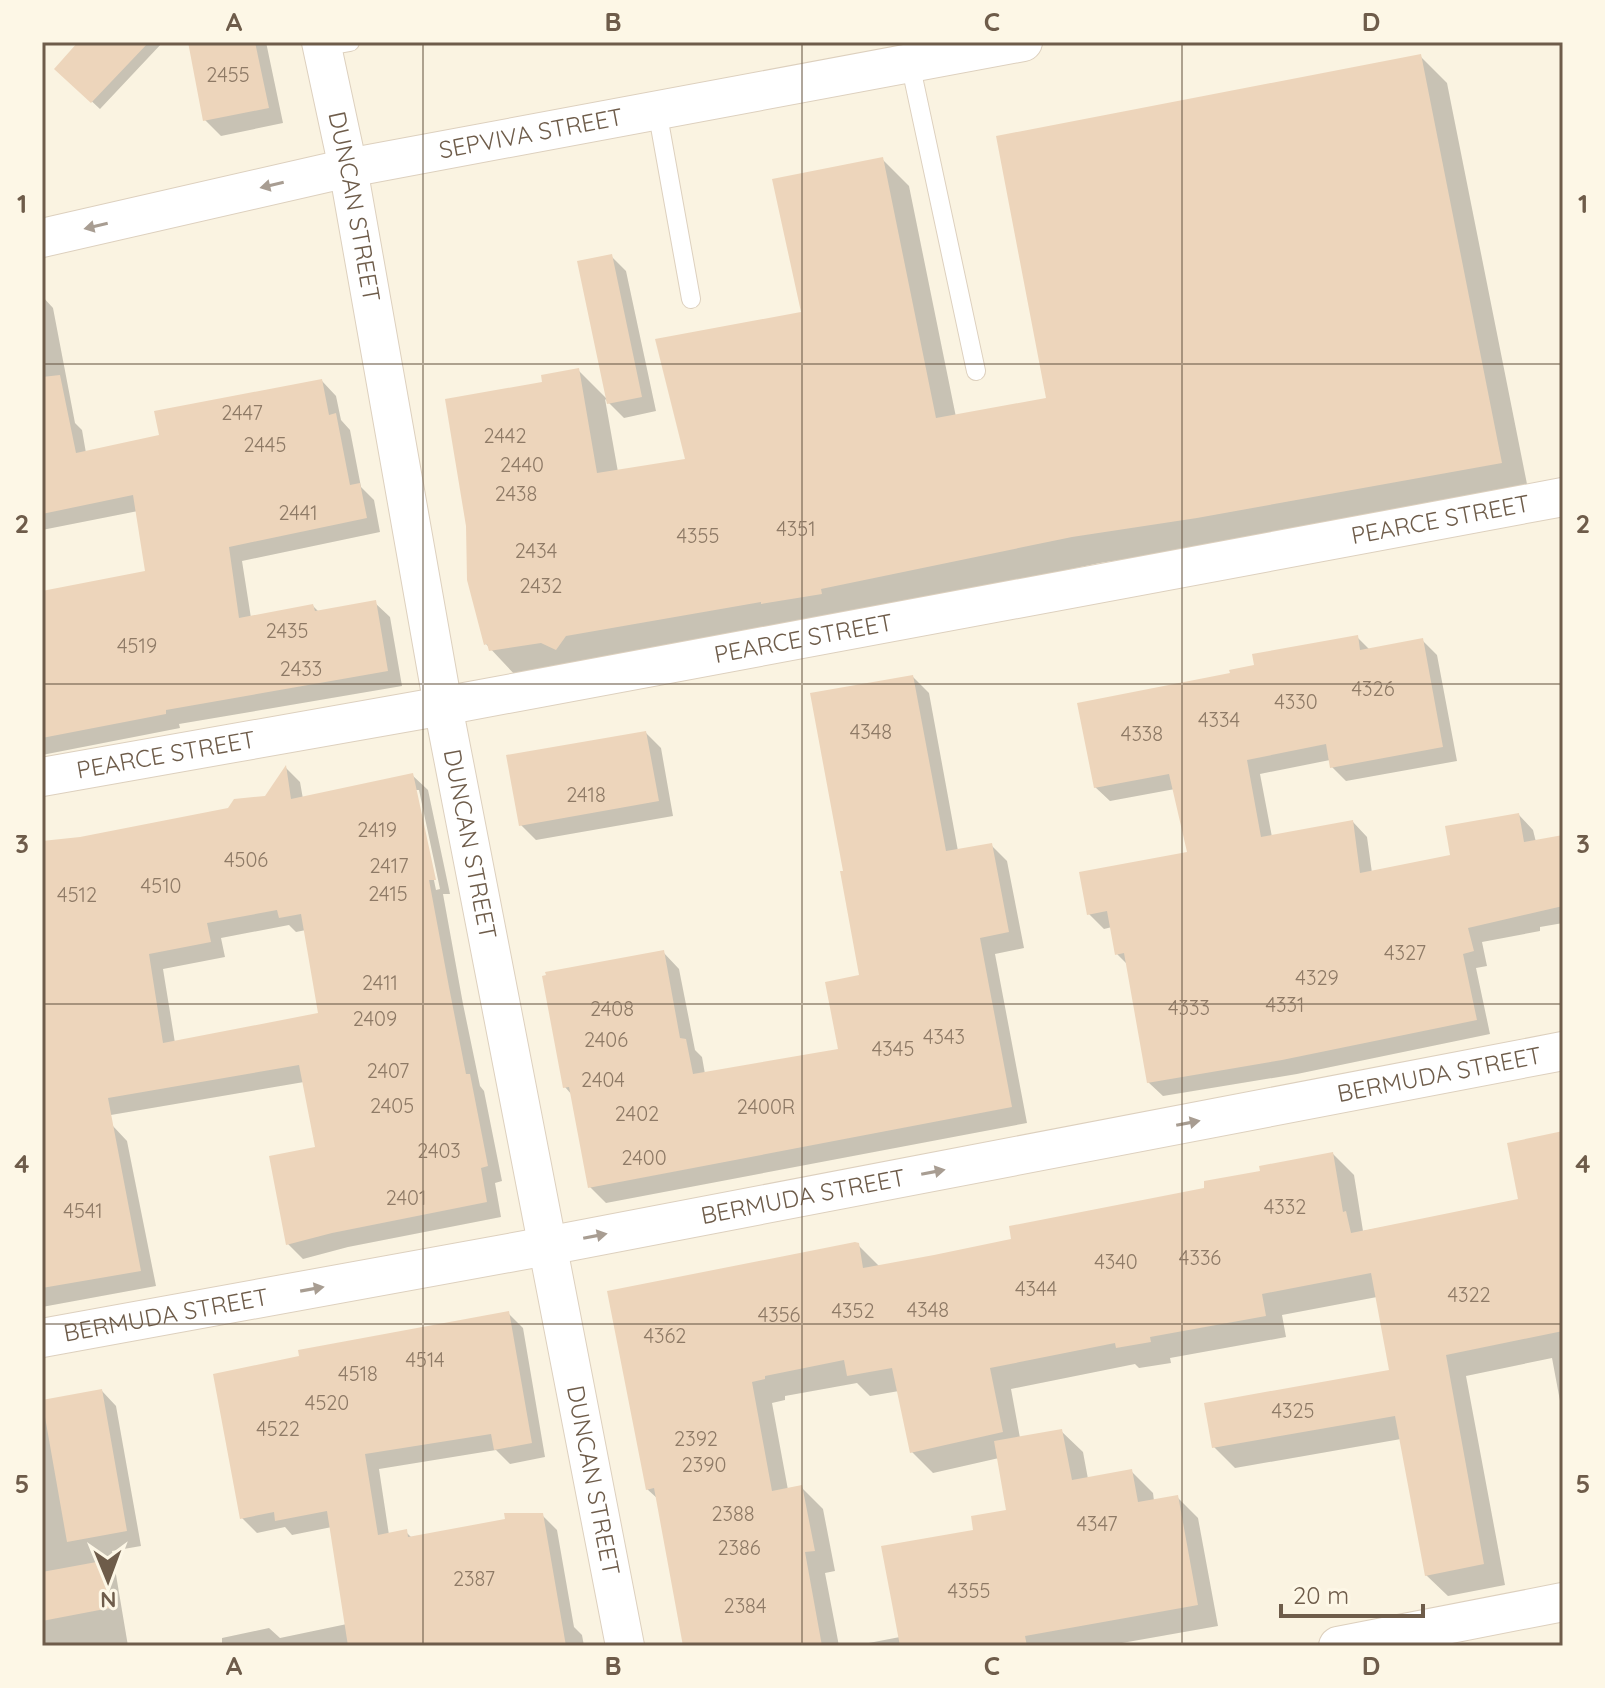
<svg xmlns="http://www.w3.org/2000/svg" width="1605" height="1688" font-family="Quicksand,sans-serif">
<rect width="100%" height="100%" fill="#faf3e1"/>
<path fill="#0003" fill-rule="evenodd" d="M 81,42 L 163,42 L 100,109 L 56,68 Z
M 190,42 L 266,42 L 283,123 L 221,136 L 205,120 Z
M 1420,56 L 1447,83 L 1528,489 L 1226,544 L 1100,563 L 847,616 L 517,677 L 486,644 L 544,383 L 578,370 L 609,401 L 611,256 L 626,271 L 656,411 L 624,418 L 605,399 L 618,472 L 687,460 L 804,313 L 882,159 L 909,186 L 956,417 L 1048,399 Z
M 42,296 L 53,308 L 75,423 L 82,430 L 86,453 L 161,436 L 322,381 L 336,396 L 341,420 L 350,430 L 361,487 L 374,500 L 380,532 L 242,561 L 251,618 L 313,606 L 319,612 L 375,603 L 390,617 L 402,686 L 179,724 L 180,728 L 42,755 L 42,593 L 148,573 L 138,511 L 42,530 Z
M 1357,637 L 1370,650 L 1422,640 L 1437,655 L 1457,761 L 1346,781 L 1332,767 L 1330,760 L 1260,774 L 1272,837 L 1353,822 L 1367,837 L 1372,873 L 1452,856 L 1519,815 L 1533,830 L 1536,842 L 1563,836 L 1563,923 L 1540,927 L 1540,931 L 1482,942 L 1487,966 L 1476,968 L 1490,1034 L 1297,1074 L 1163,1096 L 1148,1082 L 1128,965 L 1117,954 L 1112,927 L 1104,929 L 1089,914 L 1189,853 L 1175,789 L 1110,801 L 1095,787 L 1233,674 Z
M 913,677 L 929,693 L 958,851 L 991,845 L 1007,861 L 1024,948 L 995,954 L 1027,1123 L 606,1203 L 590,1187 L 572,1095 L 565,1087 L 663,952 L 679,969 L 695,1050 L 702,1057 L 705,1074 L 841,1050 L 862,977 Z
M 646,733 L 661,748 L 673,816 L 536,840 L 521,825 Z
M 286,768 L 300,782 L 303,799 L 412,775 L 428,790 L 450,894 L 443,894 L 463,1004 L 480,1086 L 484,1091 L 502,1181 L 495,1183 L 501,1217 L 348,1247 L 303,1259 L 288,1244 L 317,1149 L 304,1082 L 105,1116 L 42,1011 L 42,845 L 229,810 L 266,798 ZM 415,790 L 419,790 L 440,889 L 436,890 ZM 289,925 L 296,932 L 306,930 L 320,1015 L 175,1043 L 163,969 L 225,957 L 221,938 Z
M 112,1125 L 127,1141 L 156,1286 L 42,1307 L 42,1140 Z
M 1563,1133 L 1563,1417 L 1552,1358 L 1466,1376 L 1505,1585 L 1448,1596 L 1426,1575 L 1401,1439 L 1235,1468 L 1214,1447 L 1392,1372 L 1377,1297 L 1282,1315 L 1286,1337 L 1170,1358 L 1171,1363 L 1139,1368 L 1135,1364 L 1011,1389 L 1020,1438 L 1061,1431 L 1083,1452 L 1088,1479 L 1131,1471 L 1153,1493 L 1154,1501 L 1177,1497 L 1198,1518 L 1218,1626 L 1105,1646 L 853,1646 L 900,1637 L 976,1531 L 1008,1511 L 999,1458 L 933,1473 L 912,1452 L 899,1391 L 870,1396 L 857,1383 L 785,1396 L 785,1400 L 772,1403 L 788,1490 L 802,1488 L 823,1509 L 835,1571 L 825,1573 L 839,1646 L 685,1646 L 658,1499 L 647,1489 L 858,1245 L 880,1267 L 1014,1241 L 1333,1154 L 1354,1175 L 1363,1231 L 1520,1201 Z
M 508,1313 L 523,1328 L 545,1457 L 510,1464 L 496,1450 L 379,1469 L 389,1535 L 406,1532 L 412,1538 L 542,1515 L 557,1530 L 574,1627 L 582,1635 L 584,1646 L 222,1646 L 222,1638 L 269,1628 L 280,1638 L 347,1624 L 332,1527 L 292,1535 L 285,1527 L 257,1533 L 242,1518 Z
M 102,1391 L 116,1406 L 141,1546 L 112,1551 L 128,1646 L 42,1646 L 42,1402 Z"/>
<path fill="#edd5bb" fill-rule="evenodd" d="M 78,42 L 149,42 L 91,103 L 54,69 Z
M 188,42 L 255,42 L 269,108 L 203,121 Z
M 1421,54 L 1502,463 L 1197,518 L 1072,537 L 821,589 L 822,594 L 761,604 L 761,602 L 566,636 L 556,650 L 541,643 L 489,651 L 487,644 L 484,645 L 467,580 L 466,526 L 445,399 L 542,382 L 541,375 L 579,368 L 597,473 L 685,459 L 655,339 L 801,312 L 772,179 L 883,157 L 936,418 L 1046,398 L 996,136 Z
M 612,254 L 642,397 L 607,404 L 577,261 Z
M 60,375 L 76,453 L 159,435 L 154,411 L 322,379 L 329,415 L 336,413 L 350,485 L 360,483 L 367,518 L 229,547 L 239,618 L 313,604 L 315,611 L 376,600 L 388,671 L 166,710 L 166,714 L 42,738 L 42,591 L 145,571 L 133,495 L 42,514 L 42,377 Z
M 1358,635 L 1360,650 L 1423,638 L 1443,747 L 1330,768 L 1326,744 L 1247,760 L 1261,837 L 1353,820 L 1360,873 L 1450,855 L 1445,826 L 1519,813 L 1524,842 L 1563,835 L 1563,906 L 1468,928 L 1474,951 L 1463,954 L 1477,1020 L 1282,1060 L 1147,1083 L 1124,953 L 1115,955 L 1107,911 L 1087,915 L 1079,872 L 1187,852 L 1169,774 L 1094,788 L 1077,703 L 1230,673 L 1229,670 L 1254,665 L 1252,654 Z
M 913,675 L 946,851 L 992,843 L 1009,932 L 980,938 L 1012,1107 L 588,1188 L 569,1087 L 563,1088 L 542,976 L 546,975 L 545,972 L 664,950 L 680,1038 L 686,1039 L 693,1074 L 838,1049 L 825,982 L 859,975 L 840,871 L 843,871 L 810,693 Z
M 646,731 L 659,801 L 519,826 L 506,755 Z
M 286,765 L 291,799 L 413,773 L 436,880 L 429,880 L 449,987 L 466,1074 L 470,1074 L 488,1166 L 481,1168 L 487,1202 L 332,1233 L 286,1245 L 269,1156 L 315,1147 L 299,1065 L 108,1098 L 141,1271 L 42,1288 L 42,841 L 80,837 L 228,808 L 234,799 L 265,796 ZM 277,910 L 279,918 L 301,914 L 318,1013 L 163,1043 L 149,954 L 211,942 L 207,923 Z
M 1563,1131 L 1563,1331 L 1446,1355 L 1484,1564 L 1425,1576 L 1395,1416 L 1212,1448 L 1204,1403 L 1389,1370 L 1371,1273 L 1262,1294 L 1266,1316 L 1150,1337 L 1151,1342 L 1116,1348 L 1115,1343 L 990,1368 L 1003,1432 L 910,1453 L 892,1368 L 847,1376 L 844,1360 L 765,1376 L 765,1379 L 752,1382 L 772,1491 L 802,1485 L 815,1551 L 805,1552 L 822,1646 L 683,1646 L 654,1488 L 646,1490 L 607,1291 L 855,1242 L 859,1243 L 863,1268 L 934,1255 L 1011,1239 L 1009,1226 L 1204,1188 L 1204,1181 L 1260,1171 L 1259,1166 L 1333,1152 L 1343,1212 L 1346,1211 L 1351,1233 L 1518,1199 L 1507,1143 Z
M 509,1311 L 532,1443 L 494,1450 L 491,1434 L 365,1454 L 378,1535 L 407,1529 L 408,1537 L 505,1519 L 504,1513 L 543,1513 L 566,1646 L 348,1646 L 327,1511 L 275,1521 L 274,1512 L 240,1519 L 213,1374 L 299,1356 L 298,1350 Z
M 102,1389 L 127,1531 L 67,1542 L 42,1400 Z
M 1062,1429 L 1072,1480 L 1132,1469 L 1138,1502 L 1178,1495 L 1198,1605 L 1025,1636 L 1027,1646 L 900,1646 L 881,1546 L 973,1530 L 971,1516 L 1006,1510 L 994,1441 Z
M 102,1561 L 110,1608 L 42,1621 L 42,1572 Z"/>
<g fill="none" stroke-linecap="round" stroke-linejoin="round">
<g stroke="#ddd0be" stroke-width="20">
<path id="service" d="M 322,47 L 350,42
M 910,63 L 976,371
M 657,110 L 691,299"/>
</g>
<g stroke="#ddd0be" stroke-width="40">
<g id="minor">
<path id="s1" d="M 321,42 L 348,168 L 443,706 L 625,1646"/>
<path id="s2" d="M 42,238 L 348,168 L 1023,42"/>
<path id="s3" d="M 42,777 L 443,706 L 1563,497"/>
<path id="s4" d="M 42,1338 L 547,1246 L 1563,1051"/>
<path d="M 1338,1646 L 1563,1602"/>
</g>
</g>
<use href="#service" stroke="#fff" stroke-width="18"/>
<use href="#minor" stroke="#fff" stroke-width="38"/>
</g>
<defs><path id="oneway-solid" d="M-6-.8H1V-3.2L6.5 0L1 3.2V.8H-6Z" transform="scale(2)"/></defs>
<g fill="#a89d92">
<use href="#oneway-solid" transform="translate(272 185) rotate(167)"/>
<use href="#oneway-solid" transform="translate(96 226) rotate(167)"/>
<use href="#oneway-solid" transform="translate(1188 1123) rotate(-11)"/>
<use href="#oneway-solid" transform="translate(933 1172) rotate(-11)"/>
<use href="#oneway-solid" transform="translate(595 1236) rotate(-11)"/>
<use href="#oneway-solid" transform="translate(312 1289) rotate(-10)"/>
</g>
<path fill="none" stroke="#6e5c4a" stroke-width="2" stroke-opacity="0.55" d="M 423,42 L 423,1646M 802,42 L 802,1646M 1182,42 L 1182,1646M 42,364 L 1563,364M 42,684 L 1563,684M 42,1004 L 1563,1004M 42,1324 L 1563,1324"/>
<g text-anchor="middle" stroke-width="7" stroke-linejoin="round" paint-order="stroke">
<g font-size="20" fill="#8e7a66">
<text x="228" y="82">2455</text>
<text x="242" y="420">2447</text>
<text x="505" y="443">2442</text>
<text x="265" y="452">2445</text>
<text x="522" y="472">2440</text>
<text x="516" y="501">2438</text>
<text x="298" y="520">2441</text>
<text x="796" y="536">4351</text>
<text x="698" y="543">4355</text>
<text x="536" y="558">2434</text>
<text x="541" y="593">2432</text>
<text x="287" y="638">2435</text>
<text x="137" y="653">4519</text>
<text x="301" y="676">2433</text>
<text x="1373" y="696">4326</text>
<text x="1296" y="709">4330</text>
<text x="1219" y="727">4334</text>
<text x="871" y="739">4348</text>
<text x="1142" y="741">4338</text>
<text x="586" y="802">2418</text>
<text x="377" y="837">2419</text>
<text x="246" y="867">4506</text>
<text x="389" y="873">2417</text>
<text x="161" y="893">4510</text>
<text x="388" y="901">2415</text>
<text x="77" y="902">4512</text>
<text x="1405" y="960">4327</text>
<text x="1317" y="985">4329</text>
<text x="380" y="990">2411</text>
<text x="1285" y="1012">4331</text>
<text x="1189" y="1015">4333</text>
<text x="612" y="1016">2408</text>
<text x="375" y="1026">2409</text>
<text x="944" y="1044">4343</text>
<text x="606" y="1047">2406</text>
<text x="893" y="1056">4345</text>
<text x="388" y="1078">2407</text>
<text x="603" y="1087">2404</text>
<text x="392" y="1113">2405</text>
<text x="766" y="1114">2400R</text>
<text x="637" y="1121">2402</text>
<text x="439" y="1158">2403</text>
<text x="644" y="1165">2400</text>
<text x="406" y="1205">2401</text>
<text x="1285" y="1214">4332</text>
<text x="83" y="1218">4541</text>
<text x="1200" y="1265">4336</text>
<text x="1116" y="1269">4340</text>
<text x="1036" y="1296">4344</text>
<text x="1469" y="1302">4322</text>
<text x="928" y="1317">4348</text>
<text x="853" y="1318">4352</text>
<text x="779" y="1322">4356</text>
<text x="665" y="1343">4362</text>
<text x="425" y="1367">4514</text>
<text x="358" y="1381">4518</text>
<text x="327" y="1410">4520</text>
<text x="1293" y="1418">4325</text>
<text x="278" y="1436">4522</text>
<text x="696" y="1446">2392</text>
<text x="704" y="1472">2390</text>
<text x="733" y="1521">2388</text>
<text x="1097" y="1531">4347</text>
<text x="739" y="1555">2386</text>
<text x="474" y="1586">2387</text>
<text x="969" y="1598">4355</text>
<text x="745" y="1613">2384</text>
</g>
<g font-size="24" fill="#6e5c4a" stroke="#fdf7e6">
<text dy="8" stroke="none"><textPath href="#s2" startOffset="500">SEPVIVA STREET</textPath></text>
<text dy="8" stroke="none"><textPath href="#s1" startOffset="168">DUNCAN STREET</textPath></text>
<text dy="8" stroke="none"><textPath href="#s3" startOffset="1422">PEARCE STREET</textPath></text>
<text dy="8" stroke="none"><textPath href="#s3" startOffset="774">PEARCE STREET</textPath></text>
<text dy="8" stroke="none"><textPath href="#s3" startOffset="126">PEARCE STREET</textPath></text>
<text dy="8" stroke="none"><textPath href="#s1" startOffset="816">DUNCAN STREET</textPath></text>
<text dy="8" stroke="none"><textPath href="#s4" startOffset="1422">BERMUDA STREET</textPath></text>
<text dy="8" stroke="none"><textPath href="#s4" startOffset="774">BERMUDA STREET</textPath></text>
<text dy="8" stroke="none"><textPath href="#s4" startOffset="126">BERMUDA STREET</textPath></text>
<text dy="8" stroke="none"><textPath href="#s1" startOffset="1464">DUNCAN STREET</textPath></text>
</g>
</g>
<rect width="1605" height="1688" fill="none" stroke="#fdf7e6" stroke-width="88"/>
<g transform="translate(108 1580) rotate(179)" stroke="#fdf7e6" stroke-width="6" paint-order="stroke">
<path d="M0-6L14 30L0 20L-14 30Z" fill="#6e5c4a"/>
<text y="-12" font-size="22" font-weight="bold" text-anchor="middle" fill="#6e5c4a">N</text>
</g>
<path d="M1281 1604v12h142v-12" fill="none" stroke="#6e5c4a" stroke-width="4"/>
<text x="1293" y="1604" font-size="24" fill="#6e5c4a" stroke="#fdf7e6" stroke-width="6" paint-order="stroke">20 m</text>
<rect x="44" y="44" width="1517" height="1600" fill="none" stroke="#6e5c4a" stroke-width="3"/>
<g font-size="26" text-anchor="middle" font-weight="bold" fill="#6e5c4a">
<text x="234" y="31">A</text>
<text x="613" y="31">B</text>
<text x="992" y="31">C</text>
<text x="1371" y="31">D</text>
<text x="22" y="213">1</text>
<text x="1583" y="213">1</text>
<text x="22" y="533">2</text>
<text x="1583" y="533">2</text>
<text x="22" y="853">3</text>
<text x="1583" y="853">3</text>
<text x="22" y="1173">4</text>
<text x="1583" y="1173">4</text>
<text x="22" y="1493">5</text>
<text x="1583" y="1493">5</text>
<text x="234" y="1675">A</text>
<text x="613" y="1675">B</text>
<text x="992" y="1675">C</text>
<text x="1371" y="1675">D</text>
</g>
</svg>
